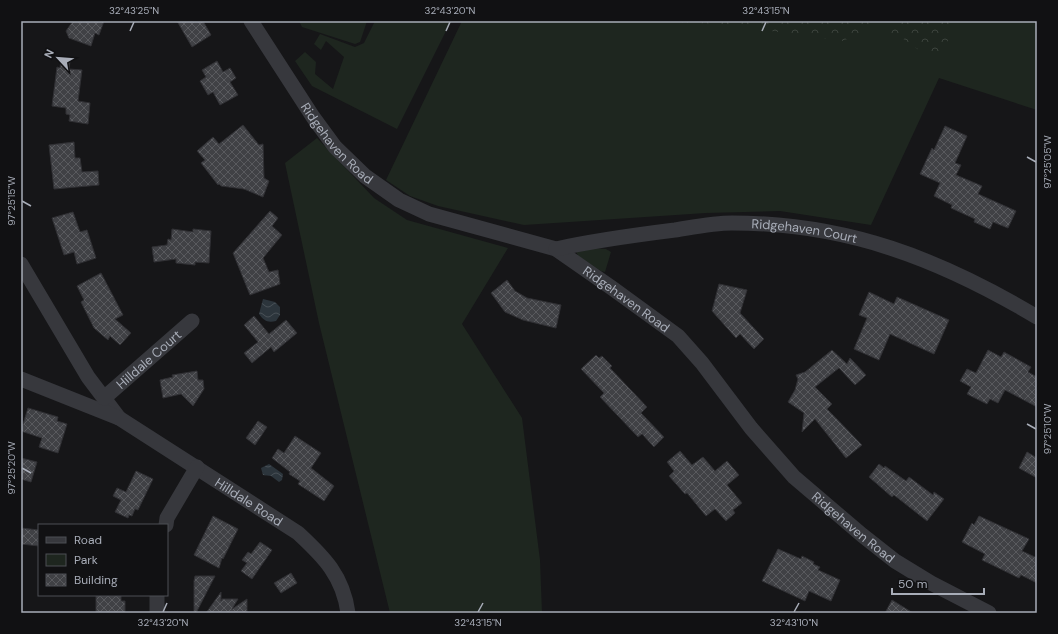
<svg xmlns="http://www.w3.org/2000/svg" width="1058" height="634" font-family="'DM Sans',sans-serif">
<defs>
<pattern id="forest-crowns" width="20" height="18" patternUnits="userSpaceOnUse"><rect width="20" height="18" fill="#1e261f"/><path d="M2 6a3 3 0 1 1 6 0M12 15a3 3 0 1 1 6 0" fill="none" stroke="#3c433d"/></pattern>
<pattern id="water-waves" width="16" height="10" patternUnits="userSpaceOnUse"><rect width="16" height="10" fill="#2c353c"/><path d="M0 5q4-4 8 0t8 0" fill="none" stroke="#485056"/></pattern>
<pattern id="building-cross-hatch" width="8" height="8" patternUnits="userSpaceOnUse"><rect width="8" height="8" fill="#404145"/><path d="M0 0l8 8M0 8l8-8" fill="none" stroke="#595a5e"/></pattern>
</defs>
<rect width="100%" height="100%" fill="#161618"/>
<path fill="#1e261f" d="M 299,21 L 367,21 L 360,42 L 355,44 L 302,27 Z
M 375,21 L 451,21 L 397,129 L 312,86 L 295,61 L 305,52 L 316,62 L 315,74 L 333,89 L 344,57 L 326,41 L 321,50 L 314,44 L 320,34 L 355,47 L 364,43 Z
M 462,21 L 1037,21 L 1037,110 L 939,78 L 871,225 L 780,211 L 706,213 L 524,225 L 438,206 L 410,196 L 386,180 Z
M 317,138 L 374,198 L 407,220 L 508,248 L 462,324 L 522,418 L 540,560 L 542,613 L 390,613 L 319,323 L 285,163 Z
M 592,248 L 606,249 L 611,252 L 605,272 L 601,271 L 578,256 L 576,251 Z"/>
<path fill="url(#forest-crowns)" d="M 648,21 L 868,21 L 873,26 L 843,41 L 721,24 Z
M 890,21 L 949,21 L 949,39 L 938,55 L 919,50 L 902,38 L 882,33 L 893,27 Z"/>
<path fill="url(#water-waves)" d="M 263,299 L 275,302 L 280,307 L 280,315 L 276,321 C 268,323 264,321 259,314 Z
M 269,464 L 283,474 L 282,480 L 279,482 L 271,476 L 263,475 L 261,468 Z"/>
<path fill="url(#building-cross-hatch)" stroke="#303034" d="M 73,21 L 104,21 L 99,35 L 95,33 L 91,46 L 69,38 L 66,31 Z
M 177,21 L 203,21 L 211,35 L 192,47 Z
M 61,59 L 70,61 L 69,69 L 82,70 L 78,101 L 90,103 L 88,124 L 69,121 L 70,115 L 66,114 L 66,108 L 52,106 L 57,67 L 60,68 Z
M 217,61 L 223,72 L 230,68 L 236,78 L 230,82 L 238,95 L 220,105 L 213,92 L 208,95 L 200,81 L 206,77 L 202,70 Z
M 243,125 L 259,145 L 263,144 L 264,178 L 269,181 L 263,197 L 244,189 L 221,186 L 219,184 L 218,185 L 201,163 L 205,160 L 197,151 L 213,137 L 219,144 Z
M 945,126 L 967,136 L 955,163 L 961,165 L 956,175 L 982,186 L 978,194 L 1016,211 L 1008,228 L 993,222 L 990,229 L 974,222 L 975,219 L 951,208 L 952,205 L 934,196 L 940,183 L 920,174 L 932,148 L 934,150 Z
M 74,142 L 75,158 L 80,158 L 82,172 L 98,171 L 99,185 L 54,189 L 49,145 Z
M 270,211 L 278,218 L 272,226 L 282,235 L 263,258 L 269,272 L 278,270 L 280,284 L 250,295 L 233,253 Z
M 73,212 L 80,232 L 87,230 L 96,258 L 77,264 L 74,252 L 64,255 L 52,218 Z
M 172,229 L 193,232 L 193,229 L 211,231 L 209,263 L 195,262 L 195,265 L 176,263 L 176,259 L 154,262 L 152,247 L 167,245 L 168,239 L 171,240 Z
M 101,273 L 123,315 L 115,319 L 131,333 L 120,345 L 110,336 L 108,340 L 94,328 L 81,302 L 84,300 L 77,286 Z
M 507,280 L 515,291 L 527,298 L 561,305 L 556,328 L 523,320 L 505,312 L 491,293 Z
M 719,284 L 747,290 L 740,313 L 764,339 L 754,349 L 740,334 L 736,338 L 712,311 Z
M 869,292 L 894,304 L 897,297 L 949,320 L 934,354 L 890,334 L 879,360 L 854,349 L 867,318 L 859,315 Z
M 254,316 L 269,334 L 286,320 L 297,333 L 274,352 L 271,347 L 252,363 L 244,353 L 258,342 L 244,325 Z
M 832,350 L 847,364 L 850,358 L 866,375 L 855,385 L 839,368 L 815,387 L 832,404 L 827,409 L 862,445 L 846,458 L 815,419 L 802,432 L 804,413 L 788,402 L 795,390 L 798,379 L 796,375 L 805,372 Z
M 988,350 L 1001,357 L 1004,352 L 1031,367 L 1028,372 L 1037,377 L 1037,407 L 1005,390 L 998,403 L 990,399 L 987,404 L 967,394 L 971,387 L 960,381 L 967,369 L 976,373 Z
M 596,355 L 599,358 L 602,356 L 612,366 L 610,368 L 647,407 L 641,413 L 664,437 L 654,447 L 642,434 L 638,437 L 600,397 L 604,393 L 581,369 Z
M 197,371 L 198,380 L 203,380 L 204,389 L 193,406 L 181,394 L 163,398 L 160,380 L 173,377 L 172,375 Z
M 28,408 L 58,417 L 57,421 L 67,424 L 58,453 L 39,447 L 42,438 L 21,431 Z
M 258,421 L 267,427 L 255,445 L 246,438 Z
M 295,436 L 321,453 L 311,468 L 334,486 L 324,501 L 298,484 L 300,481 L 289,474 L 290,472 L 272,458 L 278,449 L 284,453 Z
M 680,451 L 692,465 L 703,457 L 715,471 L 727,461 L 739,475 L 727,485 L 742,503 L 733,510 L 735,513 L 726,521 L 715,509 L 706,516 L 687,493 L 685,494 L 669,476 L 674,471 L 667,462 Z
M 1027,452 L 1037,458 L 1037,478 L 1019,468 Z
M 21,458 L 37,462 L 31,482 L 21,479 Z
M 879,464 L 884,468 L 885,466 L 906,481 L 909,477 L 933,495 L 934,492 L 944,499 L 927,521 L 894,495 L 892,497 L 869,477 Z
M 136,471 L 153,479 L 138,510 L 135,509 L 132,516 L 129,515 L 128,518 L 115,512 L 121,500 L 113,496 L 117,488 L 126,492 Z
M 213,516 L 238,529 L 223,559 L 222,558 L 219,568 L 194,555 Z
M 979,516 L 1029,539 L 1022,551 L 1037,558 L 1037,583 L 1021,575 L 1019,578 L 982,560 L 985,554 L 962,542 L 972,523 L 974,525 Z
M 21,528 L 39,530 L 39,546 L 21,544 Z
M 260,542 L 272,550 L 252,579 L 241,571 L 247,563 L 242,560 L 248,552 L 251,554 Z
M 778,549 L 801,559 L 802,556 L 814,562 L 813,564 L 820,567 L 818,570 L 840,580 L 831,601 L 809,591 L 805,601 L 762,581 Z
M 291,573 L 297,583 L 281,593 L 274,583 Z
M 195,576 L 215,576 L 196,613 L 194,613 L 194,581 Z
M 221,592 L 221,601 L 222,599 L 238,599 L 232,609 L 247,599 L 247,613 L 206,613 Z
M 96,595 L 121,595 L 121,601 L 125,601 L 125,613 L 96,613 Z
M 892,600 L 913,613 L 885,613 Z"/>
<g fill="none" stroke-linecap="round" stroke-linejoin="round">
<g stroke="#37383d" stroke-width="15">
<path id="s1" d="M 251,21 L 313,117 L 335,147 L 365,176 L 399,200 L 429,214 L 556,249 L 612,288 L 678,336 L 702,363 L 751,428 L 794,477 L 862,535 L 895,561 L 931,583 L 989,613"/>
<path id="s2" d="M 556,249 C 596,240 635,235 675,230 C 694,227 714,223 732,223 C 847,223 940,259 1037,317"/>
<path d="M 21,264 L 88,377 L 119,418"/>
<path id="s3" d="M 21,379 L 119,418 L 298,533 C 324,557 343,576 348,613"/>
<path id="s4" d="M 104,398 L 192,321"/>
<path d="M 166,525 L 167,518 L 197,467"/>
<path d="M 157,595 L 157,613"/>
</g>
</g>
<path fill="none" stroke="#a8adb8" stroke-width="1.5" d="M 130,31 L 134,22M 446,31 L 450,22M 762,31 L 766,22M 1027,157 L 1036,162M 22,201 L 31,206M 1027,424 L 1036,429M 22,468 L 31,473M 163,612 L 167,603M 478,612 L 483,603M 794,612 L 799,603"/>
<g text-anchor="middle" stroke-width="3" stroke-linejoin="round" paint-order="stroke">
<g font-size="13" fill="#a8adb8" stroke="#111113">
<text dy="5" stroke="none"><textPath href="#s1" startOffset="150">Ridgehaven Road</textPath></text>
<text dy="5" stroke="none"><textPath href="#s2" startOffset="251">Ridgehaven Court</textPath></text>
<text dy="5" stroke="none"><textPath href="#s1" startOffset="486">Ridgehaven Road</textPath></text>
<text dy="5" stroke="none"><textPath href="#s4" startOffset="59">Hilldale Court</textPath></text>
<text dy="5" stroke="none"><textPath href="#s3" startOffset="260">Hilldale Road</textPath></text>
<text dy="5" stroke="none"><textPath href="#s1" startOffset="810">Ridgehaven Road</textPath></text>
</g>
</g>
<rect width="1058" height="634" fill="none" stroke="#111113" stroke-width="44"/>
<rect x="38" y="524" width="130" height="72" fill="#111113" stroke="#4d4f55"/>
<rect x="46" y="537" width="20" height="6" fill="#37383d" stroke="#4d4f55"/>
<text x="74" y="544" font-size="12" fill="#a8adb8">Road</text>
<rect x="46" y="554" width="20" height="12" fill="#1e261f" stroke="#4d4f55"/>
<text x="74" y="564" font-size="12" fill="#a8adb8">Park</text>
<rect x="46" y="574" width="20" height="12" fill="url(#building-cross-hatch)" stroke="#4d4f55"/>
<text x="74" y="584" font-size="12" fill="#a8adb8">Building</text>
<g transform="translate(58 58) rotate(296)" stroke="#111113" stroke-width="3" paint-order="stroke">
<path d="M0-3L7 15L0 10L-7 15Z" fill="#a8adb8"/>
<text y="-6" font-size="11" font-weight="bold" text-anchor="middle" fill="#a8adb8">N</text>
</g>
<path d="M892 588v6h92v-6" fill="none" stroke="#a8adb8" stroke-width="2"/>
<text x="898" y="588" font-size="12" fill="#a8adb8" stroke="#111113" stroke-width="3" paint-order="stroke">50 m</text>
<rect x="22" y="22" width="1014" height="590" fill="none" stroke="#a8adb8" stroke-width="1.5"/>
<g font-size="10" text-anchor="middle" fill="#a8adb8">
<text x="134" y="14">32°43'25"N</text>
<text x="450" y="14">32°43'20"N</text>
<text x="766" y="14">32°43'15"N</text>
<text transform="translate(1047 162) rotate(-90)" y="4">97°25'05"W</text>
<text transform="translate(11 201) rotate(-90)" y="4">97°25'15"W</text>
<text transform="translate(1047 429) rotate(-90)" y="4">97°25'10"W</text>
<text transform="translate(11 468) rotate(-90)" y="4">97°25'20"W</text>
<text x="163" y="626">32°43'20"N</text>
<text x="478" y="626">32°43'15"N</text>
<text x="794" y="626">32°43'10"N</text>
</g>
</svg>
